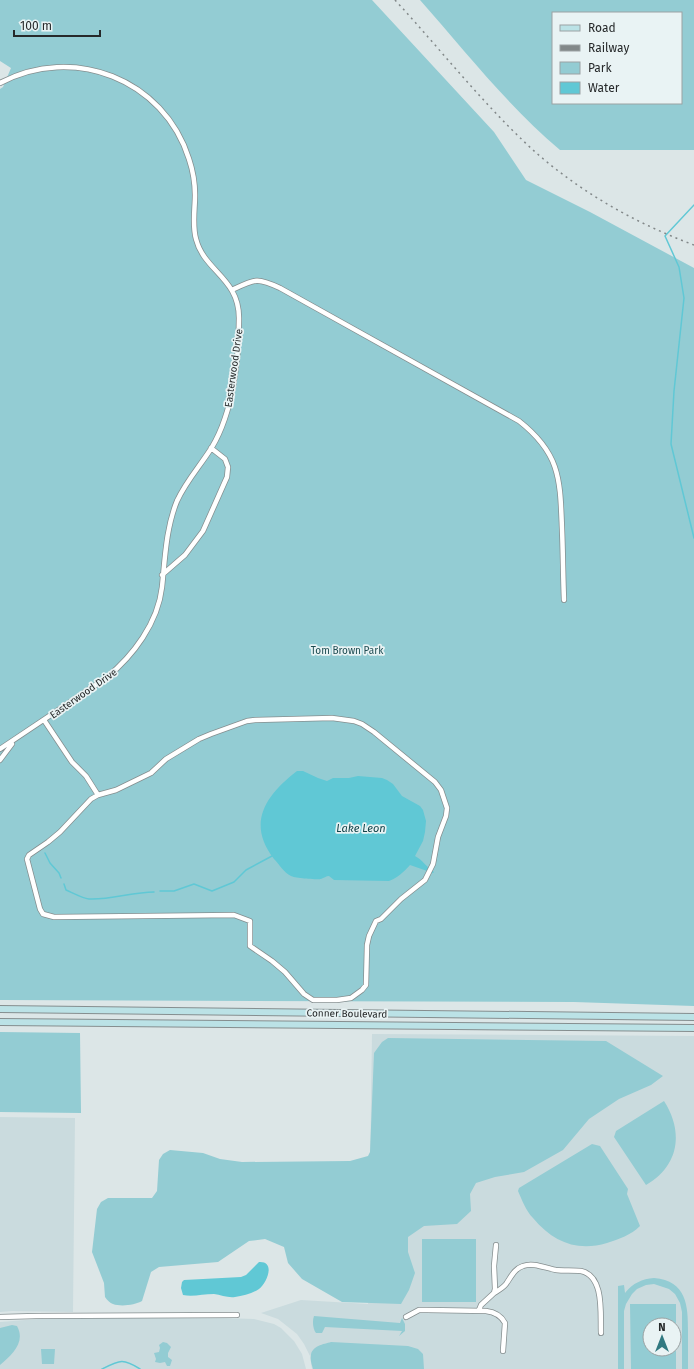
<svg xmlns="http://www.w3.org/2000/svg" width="694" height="1369" font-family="'Fira Sans',sans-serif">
<rect width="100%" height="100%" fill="#dce6e7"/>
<path fill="#cadbde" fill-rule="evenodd" d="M 372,1034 L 694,1036 L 694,1369 L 312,1369 L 310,1356 L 304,1344 L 297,1334 L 278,1319 L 261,1313 L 301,1300 L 368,1304 ZM 650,1325 L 674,1325 L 674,1349 L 650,1349 Z
M 0,1117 L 75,1118 L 73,1312 L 12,1311 L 0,1312 Z
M 51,1318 L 223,1318 L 254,1319 L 274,1324 L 281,1328 L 294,1341 L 302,1354 L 306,1369 L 0,1369 L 0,1322 Z"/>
<path fill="#93ccd3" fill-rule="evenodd" d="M 0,0 L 372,0 L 494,132 L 526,180 L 590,212 L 694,268 L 694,1006 L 574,1002 L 0,1000 L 0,89 L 3,87 L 11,68 L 0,61 Z
M 420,0 L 694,0 L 694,150 L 560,150 C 508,106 465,51 420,0 ZM 553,13 L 681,13 L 681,103 L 553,103 Z
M 0,1032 L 80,1033 L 81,1113 L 0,1112 Z
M 388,1038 L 606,1041 L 663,1076 L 651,1085 L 619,1099 L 589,1119 L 563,1150 L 524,1172 L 495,1177 L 476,1183 L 470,1194 L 471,1211 L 457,1224 L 424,1226 L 408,1237 L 408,1252 L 415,1273 L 409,1290 L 401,1304 L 342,1302 L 302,1279 L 288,1263 L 284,1247 L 265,1239 L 249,1241 L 218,1262 L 159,1267 L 151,1272 L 142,1301 C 135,1305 121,1307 113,1304 C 110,1303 107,1300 105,1297 L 104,1283 L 92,1252 L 97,1209 L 101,1202 L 108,1198 L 152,1198 L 157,1191 L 159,1160 L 163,1154 L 170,1150 L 203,1153 L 220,1159 L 242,1162 L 350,1161 L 368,1156 L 370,1152 L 374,1053 L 382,1042 Z
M 664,1101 C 684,1132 679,1166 646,1185 L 614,1137 L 616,1131 Z
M 592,1144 L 600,1146 L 628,1189 L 627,1194 L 640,1226 C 631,1235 619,1239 607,1243 C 577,1252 553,1242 533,1218 C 526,1211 522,1200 518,1191 L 519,1188 Z
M 422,1239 L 476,1239 L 476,1302 L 422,1302 Z
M 654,1278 C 687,1281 688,1306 688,1331 C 688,1344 688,1356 688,1369 L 682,1369 L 682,1312 L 680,1303 L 675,1294 L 669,1289 L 654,1284 L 646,1285 L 637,1289 L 632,1294 L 626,1304 L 624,1311 L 624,1369 L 618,1369 L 618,1286 L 624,1285 L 625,1293 C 633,1283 642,1279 654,1278 Z
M 630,1304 L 676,1304 L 676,1369 L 631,1369 ZM 650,1325 L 674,1325 L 674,1349 L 650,1349 Z
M 314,1316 L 400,1323 L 402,1318 L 405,1324 L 405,1331 L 399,1336 L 402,1331 L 325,1327 L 322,1333 L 316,1333 C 313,1329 312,1321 314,1316 Z
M 12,1325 L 17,1326 C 26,1342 12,1355 0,1365 L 0,1328 Z
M 163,1342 L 167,1343 L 171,1347 L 168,1353 L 168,1357 L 172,1360 L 170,1366 L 167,1366 L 165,1362 L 160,1363 L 155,1362 L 156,1359 L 154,1353 L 159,1352 L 160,1348 L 159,1345 Z
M 331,1342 L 408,1346 L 418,1349 L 423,1354 L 424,1369 L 313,1369 C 312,1365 310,1360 311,1356 C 311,1346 324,1344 331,1342 Z
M 41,1349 L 55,1349 L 54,1364 L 42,1364 Z"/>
<path fill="#60c8d5" d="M 297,771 L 303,771 L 318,778 L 327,781 L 333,778 L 349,778 L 358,776 L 382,778 L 387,780 L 393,784 L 402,796 L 420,806 L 423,810 L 426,821 L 425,832 L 423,841 L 415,856 C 423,860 426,867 434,872 L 433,873 L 410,865 C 404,872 397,878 389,881 L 334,880 L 329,876 C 326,876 324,878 321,879 C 318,880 294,878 291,876 C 284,873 279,864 274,859 C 246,823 266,795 297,771 Z
M 259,1262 C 276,1261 267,1283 259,1289 C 253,1293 243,1296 235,1297 C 228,1298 221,1295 214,1294 C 203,1294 193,1297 183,1295 L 181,1288 L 182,1282 L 184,1280 L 241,1277 L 246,1275 Z"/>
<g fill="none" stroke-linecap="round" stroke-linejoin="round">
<path stroke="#60c8d5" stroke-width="1.5" d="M 694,205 L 665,236 L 679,267 L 684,298 L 674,391 L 671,444 L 694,538
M 45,853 L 50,863 L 59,873 L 61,878
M 64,884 L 66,890 C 73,893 82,898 89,899 C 111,900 132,892 154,892
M 160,891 L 174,891 L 194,884 L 212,891 L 234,882 L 246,870 L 272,856
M 102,1369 C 120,1360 123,1358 140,1369"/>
<g stroke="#858e8f" stroke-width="6">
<path id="minor" d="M 0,83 C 73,44 164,79 189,159 C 193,171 195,183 195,195 C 195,209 192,225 196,239 C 204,271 239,278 239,318 C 239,359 233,412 212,447 C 201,465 186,481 177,501 C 166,528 165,558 162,587 C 158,623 133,656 106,678 L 0,749
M 232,290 C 255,279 257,277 280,288 L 519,421 C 561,454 560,480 562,529 C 563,553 563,576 564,600
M 162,575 L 185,555 L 203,531 L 227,477 L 228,467 L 225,459 L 211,448
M 332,718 L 354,721 L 362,724 L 374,732 L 435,782 L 441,790 L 447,808 L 446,816 L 438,837 L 433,864 L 425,880 L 401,899 L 381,919 L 376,921 L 369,936 L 367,945 L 366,985 L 362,990 L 351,998 L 337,1000 L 313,1000 L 304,994 L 285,972 L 272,961 L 250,946 L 250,921 L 234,915 L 54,917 L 43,914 L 40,909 L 27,859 L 29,855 L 48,842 L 60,832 L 91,799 L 98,795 L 116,790 L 151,773 L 166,759 L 199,739 L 211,734 L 247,721 L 255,720 Z
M 44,720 L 72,762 L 86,776 L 98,795
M 0,760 L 12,744
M 494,1293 C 499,1290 503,1288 506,1284 C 511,1277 514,1269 523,1266 C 533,1262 545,1268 556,1270 C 564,1271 573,1270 581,1271 C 605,1276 600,1315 601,1333
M 479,1310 L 481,1305 L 494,1293 L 495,1289 L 494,1266 L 496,1245
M 0,1317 L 36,1316 L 237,1315
M 406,1317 L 419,1310 L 427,1310 L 486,1311 C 494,1312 501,1315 505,1323 L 503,1351"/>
</g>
<g stroke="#858e8f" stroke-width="8">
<path id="secondary" d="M 0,1009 L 694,1017
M 0,1022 L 694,1028"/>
</g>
<use href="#minor" stroke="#fff" stroke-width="4.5"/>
<use href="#secondary" stroke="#bbe2e6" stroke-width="6"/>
<path stroke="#828889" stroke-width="1.5" stroke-dasharray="2 4" stroke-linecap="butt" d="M 395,0 C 441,50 483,104 533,150 C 580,192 635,223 694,245"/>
</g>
<g text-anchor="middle" stroke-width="3.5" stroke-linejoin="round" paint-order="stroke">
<g font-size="10" fill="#26292a" stroke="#e9f3f4">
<text transform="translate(233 368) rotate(-82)" y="4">Easterwood Drive</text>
<text transform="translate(83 693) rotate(-35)" y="4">Easterwood Drive</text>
<text transform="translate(347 1013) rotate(1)" y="4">Conner Boulevard</text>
</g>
<g font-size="10" fill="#1c4b51" stroke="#e9f3f4">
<text x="347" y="654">Tom Brown Park</text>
</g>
<g font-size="11" font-style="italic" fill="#134349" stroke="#e9f3f4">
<text x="361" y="832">Lake Leon</text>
</g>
</g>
<rect x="552" y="12" width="130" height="92" fill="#e9f3f4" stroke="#9ba2a3"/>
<rect x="560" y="25" width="20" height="6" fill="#bbe2e6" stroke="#9ba2a3"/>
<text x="588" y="32" font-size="12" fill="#26292a">Road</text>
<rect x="560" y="45" width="20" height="6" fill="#828889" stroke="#9ba2a3"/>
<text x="588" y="52" font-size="12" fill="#26292a">Railway</text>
<rect x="560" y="62" width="20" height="12" fill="#93ccd3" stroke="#9ba2a3"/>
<text x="588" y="72" font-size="12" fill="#26292a">Park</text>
<rect x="560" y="82" width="20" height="12" fill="#60c8d5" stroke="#9ba2a3"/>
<text x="588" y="92" font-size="12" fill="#26292a">Water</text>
<g transform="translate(662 1337)"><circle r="19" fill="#e9f3f4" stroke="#9ba2a3"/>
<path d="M0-3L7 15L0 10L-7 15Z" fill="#317981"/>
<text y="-6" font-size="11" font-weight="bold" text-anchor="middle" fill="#26292a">N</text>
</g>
<path d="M14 30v6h86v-6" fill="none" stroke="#26292a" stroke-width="2"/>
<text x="20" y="30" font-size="12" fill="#26292a" stroke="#e9f3f4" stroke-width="3" paint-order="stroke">100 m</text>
</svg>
